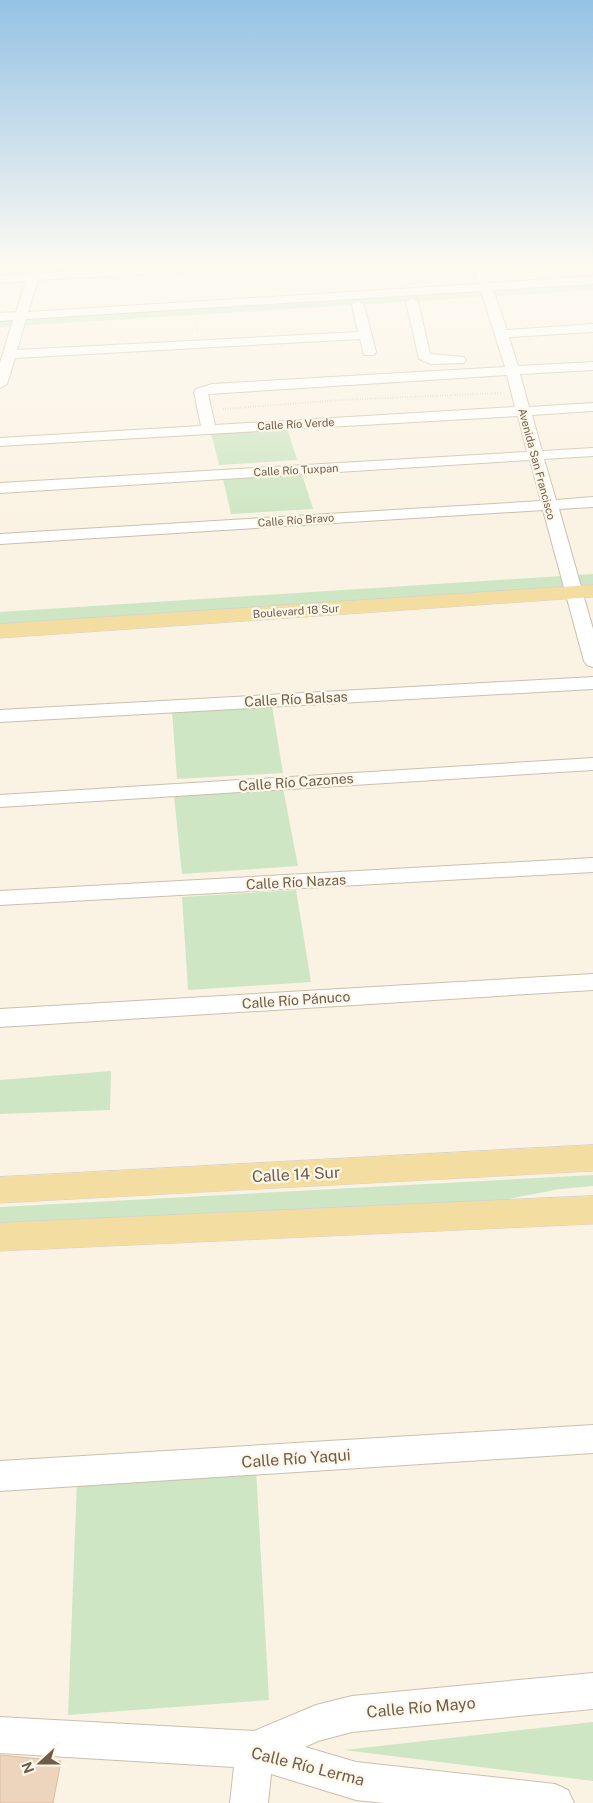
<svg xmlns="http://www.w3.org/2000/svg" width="593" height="1803" font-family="'Public Sans',sans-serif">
<rect width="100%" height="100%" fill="#faf3e3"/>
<path fill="#cee6c3" d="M 593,280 L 593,290 L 0,327 L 0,317 Z
M 287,428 L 297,460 L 219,465 L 211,433 Z
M 302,474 L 313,509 L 231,514 L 223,479 Z
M 593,574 L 593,591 L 0,631 L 0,612 Z
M 272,706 L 283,773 L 177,779 L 172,711 Z
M 283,788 L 298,866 L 182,874 L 174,796 Z
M 296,890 L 311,982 L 188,990 L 182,897 Z
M 111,1071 L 110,1110 L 0,1114 L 0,1080 Z
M 593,1175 L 593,1186 L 560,1189 L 497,1201 L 0,1227 L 0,1207 Z
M 256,1469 L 269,1700 L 68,1715 L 77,1481 Z
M 593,1722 L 593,1781 L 344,1750 Z"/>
<path fill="#edd5bd" stroke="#debd9f" d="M 0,1755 L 61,1761 L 53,1803 L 0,1803 Z"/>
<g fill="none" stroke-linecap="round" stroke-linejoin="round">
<g stroke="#ccbead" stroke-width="2">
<path id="minor" d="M 30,267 L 42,267 L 40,273 L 160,267 L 228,267 L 222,270 L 38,280 L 28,312 L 479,284 L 473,267 L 485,267 L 490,283 L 593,276 L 593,284 L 493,290 L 507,330 L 593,324 L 593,332 L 509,337 L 518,366 L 593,362 L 593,370 L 520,374 L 529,407 L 593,403 L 593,411 L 532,415 L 542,451 L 593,448 L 593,456 L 544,459 L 556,500 L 593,497 L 593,507 L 559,509 L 593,629 L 593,667 L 587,665 L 584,661 L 543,510 L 0,544 L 0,534 L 541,501 L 530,460 L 0,493 L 0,483 L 527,452 L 518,416 L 0,446 L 0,438 L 201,426 L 194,392 L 196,389 L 212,384 L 505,367 L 481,291 L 26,319 L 17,350 L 358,332 L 352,305 L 358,301 L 364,305 L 376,352 L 374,355 L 364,355 L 360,339 L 15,358 L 7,384 L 0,388 L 0,363 L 13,320 L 0,321 L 0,313 L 16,312 L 26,281 L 0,283 L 0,275 L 28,274 ZM 507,375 L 515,407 L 215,425 L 208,394 Z
M 412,298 L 418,302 L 430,354 L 464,357 L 466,360 L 464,363 L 431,364 L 419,359 L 406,302 Z
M 593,677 L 593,689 L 0,722 L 0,710 Z
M 593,758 L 593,770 L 0,807 L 0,795 Z
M 593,858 L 593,872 L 0,905 L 0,891 Z
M 593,974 L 593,990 L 0,1027 L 0,1009 Z
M 593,1425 L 593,1453 L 0,1491 L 0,1461 Z
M 593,1673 L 593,1709 L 352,1732 L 318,1741 L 305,1747 L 356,1762 L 555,1784 L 568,1790 L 574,1803 L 384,1803 L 356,1800 L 271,1774 L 268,1803 L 230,1803 L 234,1767 L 0,1753 L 0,1717 L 254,1731 L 316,1705 L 352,1696 Z"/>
</g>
<g stroke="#d7d1cd" stroke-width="1">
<path id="major" d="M 593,585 L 593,597 L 0,638 L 0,624 Z
M 593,1145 L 593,1171 L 0,1203 L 0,1177 Z
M 593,1196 L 593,1224 L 0,1251 L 0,1223 Z"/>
</g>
<path stroke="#d1b8a0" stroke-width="2" stroke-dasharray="0.5 2" stroke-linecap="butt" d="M 195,318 L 198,331
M 223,409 L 340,400 L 501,393"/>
<use href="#minor" fill="#fff" fill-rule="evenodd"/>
<use href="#major" fill="#f4dda0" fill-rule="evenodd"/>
</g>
<linearGradient id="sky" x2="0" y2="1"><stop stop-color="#95c2e5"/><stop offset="0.51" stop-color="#fdfaf2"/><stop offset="1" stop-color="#fdfaf2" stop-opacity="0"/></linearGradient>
<rect width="593" height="519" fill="url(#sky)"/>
<g text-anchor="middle" stroke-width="4.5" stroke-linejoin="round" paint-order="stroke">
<g font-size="11" fill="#705c4b" stroke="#fdf7e9">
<text transform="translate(296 424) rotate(-3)" y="4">Calle Río Verde</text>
<text transform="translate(537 464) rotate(75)" y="4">Avenida San Francisco</text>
<text transform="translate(296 470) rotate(-3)" y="4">Calle Río Tuxpan</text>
<text transform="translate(296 520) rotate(-4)" y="4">Calle Río Bravo</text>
<text transform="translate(296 611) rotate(-4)" y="4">Boulevard 18 Sur</text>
</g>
<g font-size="14" fill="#705c4b" stroke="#fdf7e9">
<text transform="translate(296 699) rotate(-3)" y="5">Calle Río Balsas</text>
<text transform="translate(296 782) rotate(-4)" y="5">Calle Río Cazones</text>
<text transform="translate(296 882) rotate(-3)" y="5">Calle Río Nazas</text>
<text transform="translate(296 1000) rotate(-4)" y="5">Calle Río Pánuco</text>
</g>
<g font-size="16" fill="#705c4b" stroke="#fdf7e9">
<text transform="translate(296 1174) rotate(-3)" y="6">Calle 14 Sur</text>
<text transform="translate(296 1458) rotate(-4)" y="6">Calle Río Yaqui</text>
<text transform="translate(421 1707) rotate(-5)" y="6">Calle Río Mayo</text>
<text transform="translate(308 1766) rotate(14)" y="6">Calle Río Lerma</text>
</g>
</g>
<g transform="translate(40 1763) rotate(249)" stroke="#fdf7e9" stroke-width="4" paint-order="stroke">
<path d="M0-4L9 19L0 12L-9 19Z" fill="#705c4b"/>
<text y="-8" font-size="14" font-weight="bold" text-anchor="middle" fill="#705c4b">N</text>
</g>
</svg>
